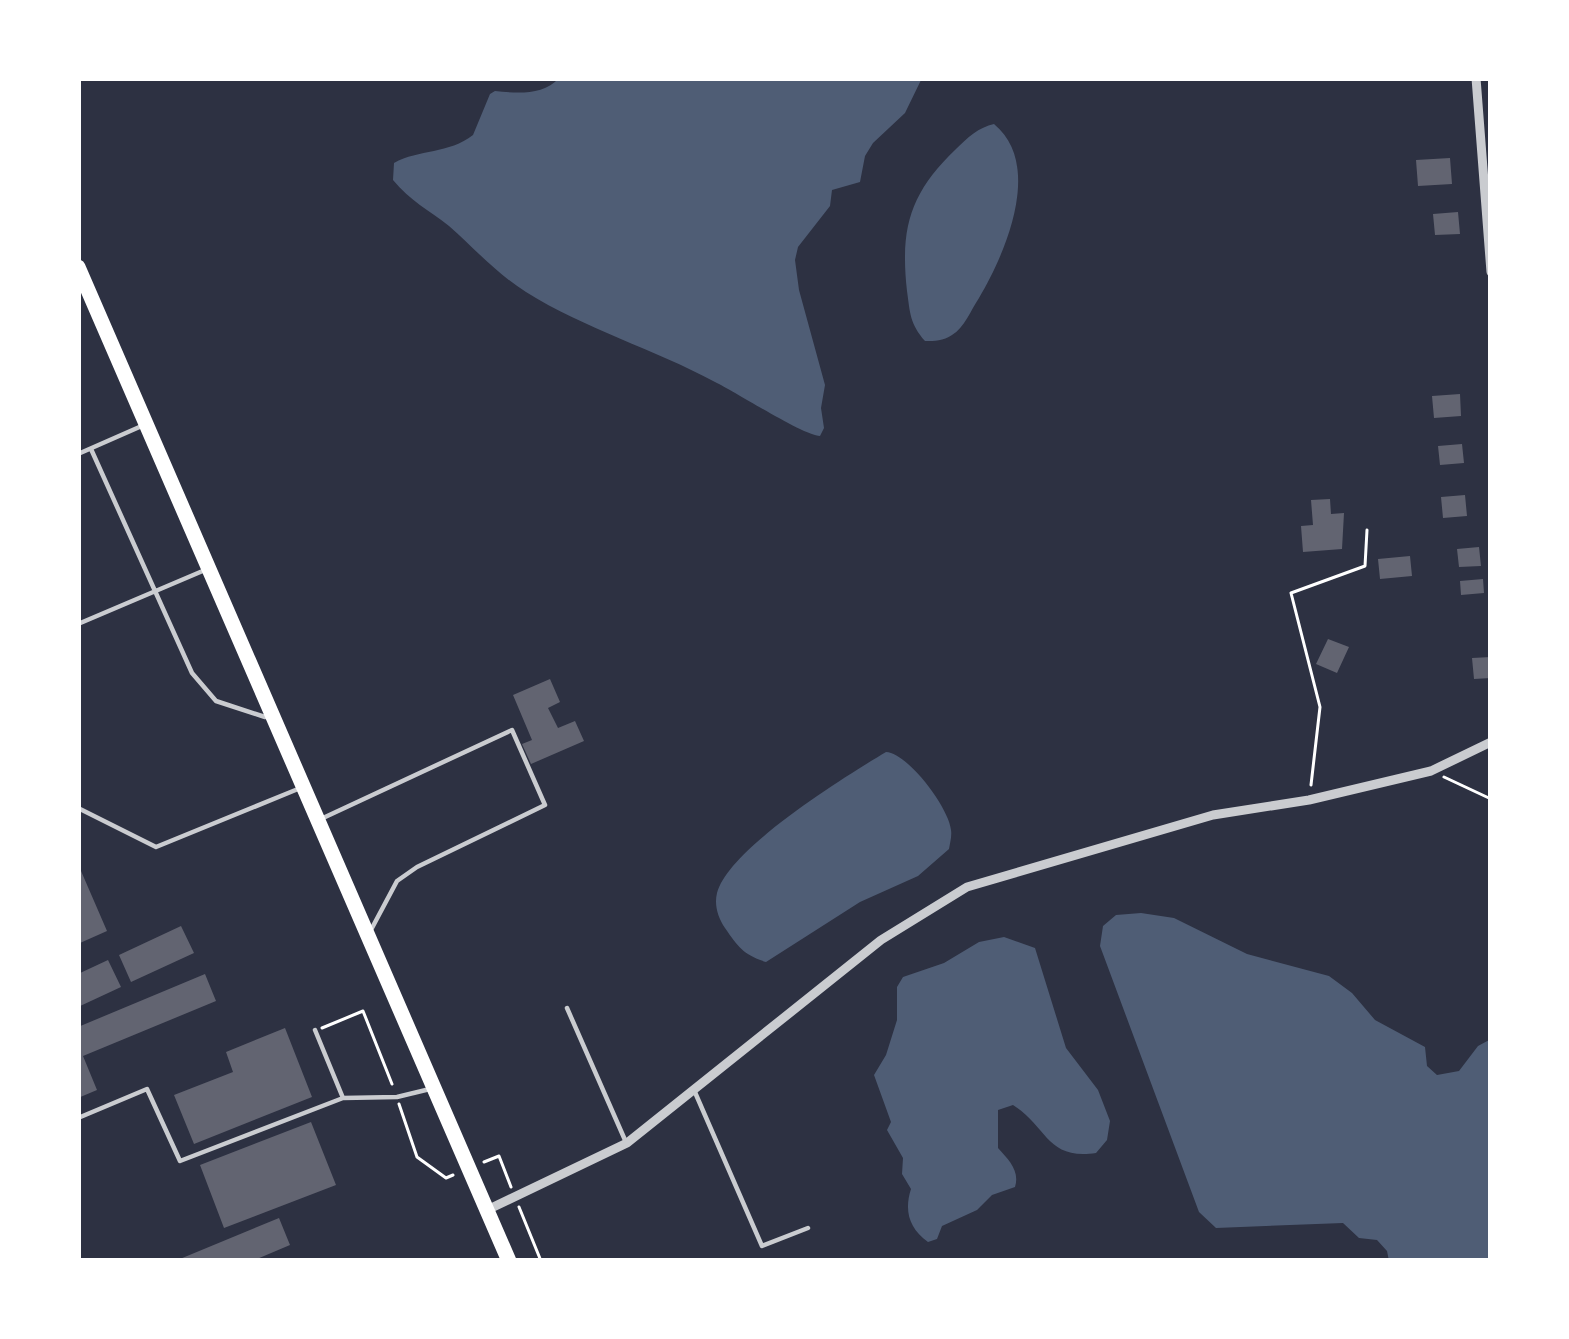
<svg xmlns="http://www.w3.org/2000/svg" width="1569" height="1339" font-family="Lato,sans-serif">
<rect width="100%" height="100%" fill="#2d3142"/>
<path fill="#4f5d75" d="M 559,78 L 922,78 L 905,113 L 873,143 L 865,156 L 860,182 L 832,190 L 830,206 L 798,247 L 795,260 L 799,290 L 825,385 L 821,408 L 824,428 L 820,436 C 804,436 736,392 715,382 C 654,349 585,329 526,292 C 497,274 474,248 449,226 C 429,210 410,201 393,180 L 394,163 C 419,149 449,154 473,135 L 490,94 L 495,91 C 516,93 543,96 559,78 Z
M 994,124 C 1044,165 1005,254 979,298 C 971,310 964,328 952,335 C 943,341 935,341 925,341 C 910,324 910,313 907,291 C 900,228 910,193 956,149 C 967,138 979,127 994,124 Z
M 886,752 C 908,753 949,808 951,830 C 952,836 950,843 949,849 L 918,876 L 860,902 L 766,962 C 744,955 738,947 725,928 C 718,918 714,905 717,893 C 729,848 846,776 886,752 Z
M 1141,913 L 1174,918 L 1247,954 L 1329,976 L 1352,993 L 1375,1020 L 1425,1047 L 1427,1066 L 1437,1075 L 1459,1071 L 1478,1046 L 1491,1039 L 1491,1261 L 1389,1261 L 1387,1251 L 1377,1240 L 1359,1238 L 1343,1223 L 1216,1228 L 1199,1212 L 1100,946 L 1103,926 L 1116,915 Z
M 1004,937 L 1035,948 L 1066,1048 L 1098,1090 L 1110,1121 L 1107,1140 L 1096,1153 C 1046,1160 1048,1127 1013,1105 L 998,1110 L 998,1148 C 1009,1160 1020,1171 1015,1187 L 992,1195 L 977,1210 L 942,1226 L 937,1239 L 928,1242 C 909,1228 904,1211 911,1189 L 902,1174 L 903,1158 L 887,1130 L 891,1122 L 874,1075 L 886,1055 L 897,1020 L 897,987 L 903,977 L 944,963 L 979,942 Z"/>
<path fill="#626471" d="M 1450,158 L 1452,184 L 1418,186 L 1416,160 Z
M 1458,212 L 1460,234 L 1435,235 L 1433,214 Z
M 1460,394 L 1461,416 L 1434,418 L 1432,396 Z
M 1462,444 L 1464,463 L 1440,465 L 1438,446 Z
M 1465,495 L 1467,516 L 1443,518 L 1441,497 Z
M 1330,499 L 1331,514 L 1344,513 L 1342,549 L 1303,552 L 1301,526 L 1313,525 L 1311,500 Z
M 1479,547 L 1481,566 L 1459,567 L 1457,549 Z
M 1410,556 L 1412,576 L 1380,579 L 1378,559 Z
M 1483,579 L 1484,593 L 1461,595 L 1460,581 Z
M 1328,639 L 1349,647 L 1337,673 L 1316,664 Z
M 1491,657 L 1491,678 L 1474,679 L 1472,658 Z
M 550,679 L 560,702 L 548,708 L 558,728 L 575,721 L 584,741 L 531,764 L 522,744 L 532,740 L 513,695 Z
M 78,864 L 107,931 L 80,943 L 78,939 Z
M 181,926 L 194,953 L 131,982 L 119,955 Z
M 108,960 L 121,987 L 78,1007 L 78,974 Z
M 205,974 L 216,1001 L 83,1056 L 97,1090 L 78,1098 L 78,1027 Z
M 285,1028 L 312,1097 L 194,1144 L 174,1095 L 233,1072 L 226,1052 Z
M 311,1122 L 336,1185 L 224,1228 L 200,1165 Z
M 279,1218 L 290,1245 L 252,1261 L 175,1261 Z"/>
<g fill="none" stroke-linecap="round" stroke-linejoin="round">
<path stroke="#fff" stroke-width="3" d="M 1444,777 L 1491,799
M 1311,785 L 1320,707 L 1291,593 L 1365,566 L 1367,530
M 322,1028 L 363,1011 L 392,1084
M 399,1104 L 417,1157 L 446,1178 L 453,1175
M 484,1162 L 499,1156 L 511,1187
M 519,1207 L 541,1261"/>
<path stroke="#caccd0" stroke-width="4.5" d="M 91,449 L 192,673 L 216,701 L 265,717
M 78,454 L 144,425
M 78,624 L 205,570
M 78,808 L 156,847 L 298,789
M 323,818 L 512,730 L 545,805 L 417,867 L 397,881 L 372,928
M 567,1008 L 625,1140
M 315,1030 L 343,1098
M 694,1090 L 762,1246 L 808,1228
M 78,1118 L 147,1089 L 180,1161 L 343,1098 L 397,1097 L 430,1089"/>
<path stroke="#caccd0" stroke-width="9" d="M 1476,78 L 1491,272
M 487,1210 L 627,1143 L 881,940 L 967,887 L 1213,815 L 1309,800 L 1431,771 L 1491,742"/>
<path stroke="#fff" stroke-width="15" d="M 78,267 L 509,1261"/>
</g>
<rect width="1569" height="1339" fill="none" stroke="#ffffff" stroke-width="162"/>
</svg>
